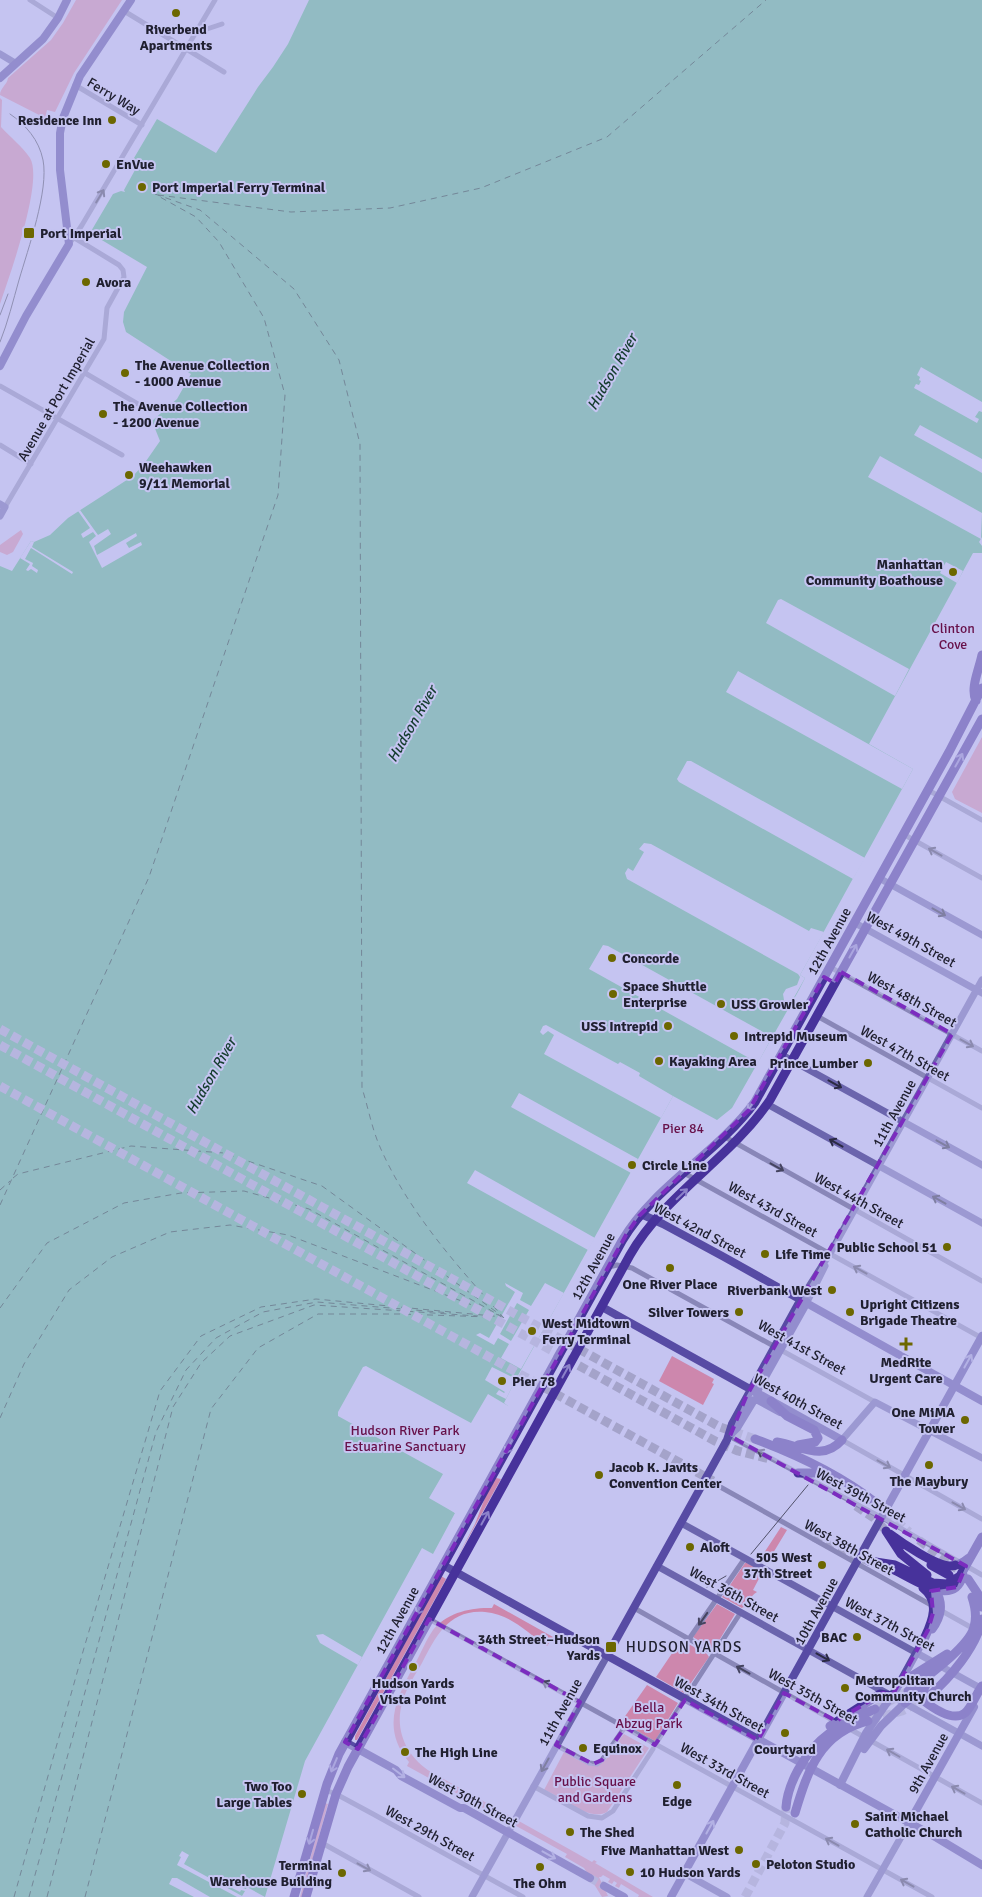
<svg xmlns="http://www.w3.org/2000/svg" width="982" height="1897" font-family="Signika,sans-serif">
<rect width="100%" height="100%" fill="#c5c4f1"/>
<path fill="#cd87ad" d="M 76,0 L 122,0 L 74,73 L 55,112 L 47,110 L 45,118 L 0,95 C 0,88 7,85 8,78 L 51,40 L 63,23 Z
M 0,98 L 2,100 L 1,127 C 10,137 23,147 30,158 C 44,181 9,277 0,304 Z
M 21,530 L 23,534 L 13,552 L 7,555 L 0,552 L 0,545 Z
M 982,737 L 982,813 L 955,799 L 952,792 Z
M 672,1356 L 714,1379 L 712,1383 L 714,1384 L 703,1405 L 659,1381 Z
M 496,1478 L 501,1479 L 456,1560 L 475,1524 L 486,1495 Z
M 781,1527 L 787,1530 L 767,1563 L 760,1559 Z
M 745,1563 L 747,1563 L 763,1571 L 753,1590 L 757,1592 C 749,1597 750,1601 746,1608 L 743,1607 L 742,1608 L 722,1597 Z
M 441,1576 L 446,1579 L 357,1740 L 355,1740 L 355,1736 Z
M 494,1604 L 553,1637 L 547,1646 C 527,1633 511,1614 485,1612 C 449,1609 436,1636 422,1663 C 415,1675 407,1687 403,1700 C 393,1730 407,1757 431,1772 L 569,1849 L 592,1862 L 594,1860 L 597,1862 L 595,1863 L 653,1897 L 638,1897 L 639,1895 L 621,1884 L 619,1888 L 615,1886 L 617,1883 L 614,1881 L 612,1884 L 608,1882 L 610,1879 L 603,1875 L 601,1877 L 599,1877 L 608,1896 L 602,1897 L 584,1868 L 565,1857 L 567,1854 L 407,1766 L 409,1762 C 381,1728 396,1698 415,1664 C 421,1653 426,1640 433,1630 C 446,1613 471,1607 492,1608 Z
M 717,1604 L 735,1614 L 714,1649 L 712,1649 L 693,1637 Z
M 681,1640 L 707,1654 L 709,1657 L 684,1693 L 656,1677 Z
M 647,1685 L 678,1703 L 655,1741 L 621,1722 Z
M 624,1734 L 649,1748 L 607,1812 C 588,1822 562,1796 544,1790 L 564,1752 C 572,1756 580,1762 589,1765 C 605,1772 615,1743 624,1734 Z
M 325,1803 L 328,1804 L 302,1897 L 300,1897 Z"/>
<path fill="#54af8c" d="M 309,0 L 982,0 L 982,537 L 979,542 L 982,546 L 982,553 L 973,553 L 869,744 L 913,769 L 800,975 L 805,978 L 799,990 L 732,1108 L 717,1120 L 673,1096 L 516,1379 L 504,1403 L 508,1406 L 451,1510 L 455,1513 L 433,1554 L 422,1548 L 305,1761 L 265,1897 L 0,1897 L 0,566 L 12,571 L 31,541 L 34,542 L 50,535 L 68,518 L 133,476 L 144,464 L 160,441 L 152,421 L 177,399 L 191,374 L 126,332 L 123,322 L 124,312 L 147,267 L 90,233 L 113,194 L 121,191 L 125,192 L 124,190 L 135,170 L 134,158 L 157,119 L 216,153 L 258,87 L 273,67 L 288,44 Z"/>
<path fill="#c5c4f1" fill-rule="evenodd" d="M 921,367 L 982,402 L 982,412 L 979,411 L 975,417 L 979,419 L 977,423 L 914,388 L 916,384 L 919,385 L 921,381 L 919,380 L 920,377 L 917,375 Z
M 920,425 L 982,459 L 982,473 L 914,435 Z
M 880,456 L 982,513 L 981,539 L 868,477 Z
M 80,510 L 98,535 L 108,529 L 111,534 L 94,546 L 97,555 L 136,533 L 137,536 L 126,543 L 129,548 L 141,542 L 142,545 L 102,568 L 89,542 L 96,536 L 93,532 L 83,538 L 81,534 L 90,528 L 78,511 Z
M 31,541 L 34,542 L 32,547 L 73,572 L 72,574 L 31,548 L 25,559 L 33,563 L 32,566 L 38,570 L 37,573 L 31,569 L 28,571 L 26,570 L 30,564 L 20,558 Z
M 946,562 L 963,571 L 957,583 L 940,573 Z
M 781,599 L 909,669 L 895,696 L 766,623 L 778,600 Z
M 738,671 L 913,769 L 902,789 L 726,692 Z
M 687,761 L 691,761 L 865,858 L 853,879 L 679,782 L 677,779 Z
M 644,843 L 651,844 L 809,931 L 811,928 L 824,932 L 800,975 L 805,978 L 792,1001 L 784,1000 L 783,994 L 786,989 L 797,985 L 800,977 L 798,974 L 627,879 L 625,873 L 628,868 L 633,871 L 644,852 L 639,849 Z
M 603,945 L 608,946 L 772,1037 L 758,1063 L 589,969 Z
M 546,1025 L 618,1064 L 620,1062 L 640,1073 L 639,1076 L 673,1096 L 661,1118 L 544,1054 L 554,1035 L 548,1031 L 543,1035 L 540,1032 L 543,1026 Z
M 519,1093 L 638,1159 L 631,1173 L 511,1107 Z
M 475,1170 L 595,1238 L 588,1250 L 467,1183 Z
M 505,1283 L 523,1293 L 520,1300 L 531,1306 L 545,1283 L 564,1293 L 521,1369 L 501,1358 L 509,1344 L 498,1338 L 494,1345 L 476,1335 L 480,1333 L 489,1338 L 515,1292 L 506,1286 ZM 517,1303 L 529,1310 L 511,1341 L 500,1334 Z
M 366,1366 L 471,1423 L 488,1394 L 510,1407 L 454,1509 L 457,1511 L 455,1513 L 429,1498 L 443,1474 L 338,1416 L 338,1412 L 363,1367 Z
M 492,1367 L 516,1379 L 506,1399 L 496,1394 L 499,1390 L 504,1393 L 505,1392 L 485,1380 Z
M 323,1634 L 362,1657 L 358,1665 L 320,1643 L 316,1635 Z
M 182,1851 L 189,1855 L 184,1864 L 242,1896 L 245,1891 L 241,1890 L 240,1892 L 232,1888 L 236,1881 L 244,1885 L 243,1888 L 246,1889 L 247,1887 L 265,1897 L 237,1897 L 177,1865 L 181,1857 L 179,1856 Z
M 172,1878 L 177,1878 L 210,1897 L 194,1897 L 169,1884 Z"/>
<g fill="none" stroke-linecap="round" stroke-linejoin="round">
<path stroke="#133c2d" stroke-width="1" stroke-dasharray="6 5" stroke-linecap="butt" d="M 155,194 L 200,210 L 294,289 L 339,360 L 360,444 L 362,1088 C 368,1107 372,1129 380,1147 C 408,1211 457,1266 504,1318
M 158,195 L 291,212 L 390,208 L 481,188 L 607,137 L 766,0
M 13,1178 L 18,1174 L 131,1146 L 224,1153 L 322,1186 L 502,1316
M 0,1190 L 10,1181
M 0,1205 L 149,877 L 278,495 L 285,395 L 264,318 L 219,242 L 196,217 L 160,197
M 0,1308 L 47,1243 L 124,1203 L 181,1193 L 244,1191 L 309,1209 L 499,1315
M 0,1418 L 24,1364 L 69,1290 L 112,1257 L 170,1232 L 230,1225 L 288,1235 L 501,1316
M 14,1897 L 84,1648 L 160,1391 L 201,1336 L 261,1307 L 316,1299 L 503,1317
M 29,1897 L 156,1432 L 186,1370 L 216,1338 L 263,1312 L 317,1302 L 451,1313
M 47,1897 L 173,1407 L 201,1363 L 230,1336 L 314,1305 L 478,1316
M 85,1897 L 211,1409 L 258,1348 L 318,1314 L 400,1314 L 490,1317"/>
<path stroke="#a4a3ca" stroke-width="8" stroke-dasharray="8 4" stroke-linecap="butt" d="M 590,1878 L 604,1886"/>
<path stroke="#a4a3ca" stroke-width="9" stroke-dasharray="9 4.5" stroke-linecap="butt" d="M 0,1029 L 720,1427 L 755,1439
M 0,1045 L 715,1441 L 738,1451 L 770,1459
M 0,1086 L 713,1481
M 876,1503 L 909,1532
M 856,1506 L 874,1518 L 886,1531
M 814,1537 L 843,1552 L 869,1561
M 919,1540 L 957,1569
M 875,1709 L 908,1691
M 870,1720 L 902,1711 L 928,1697
M 745,1897 L 785,1823 L 786,1807"/>
<path stroke="#8987b8" stroke-width="5" d="M 30,0 L 58,18
M 124,11 L 224,72
M 195,33 L 222,24
M 75,85 L 142,125
M 72,240 L 82,225 L 215,0
M 85,373 L 148,410
M 0,386 L 122,455
M 0,445 L 31,464
M 5,507 L 104,339 L 107,308 L 124,277 L 123,270 L 119,265 L 68,234
M 928,790 L 982,820
M 903,834 L 982,878
M 830,967 L 982,1051
M 817,1016 L 982,1108
M 725,1137 L 982,1281
M 684,1173 L 982,1338
M 609,1267 L 617,1265 L 632,1268 L 875,1402
M 729,1436 L 888,1521 L 982,1575
M 842,1440 L 982,1519
M 706,1479 L 974,1629
M 634,1608 L 836,1722
M 429,1619 L 932,1897
M 689,1639 L 745,1558
M 848,1728 L 982,1803
M 556,1745 L 589,1763 L 597,1764 L 602,1760 L 625,1727
M 655,1745 L 741,1612
M 533,1786 L 588,1816 L 602,1818 L 613,1811 L 653,1749
M 325,1790 L 336,1794 L 373,1814 L 523,1897
M 322,1843 L 419,1897"/>
<path stroke="#6b65ad" stroke-width="7" d="M 0,54 L 15,63
M 0,504 L 5,507 L 0,516
M 879,878 L 982,935
M 855,923 L 982,993
M 782,1055 L 982,1165
M 767,1104 L 982,1223
M 801,1299 L 832,1250 L 982,980
M 807,1302 L 825,1266
M 842,1440 L 875,1402 L 982,1458
M 681,1523 L 982,1689
M 657,1566 L 982,1746
M 684,1873 L 727,1897
M 472,1897 L 607,1656
M 867,1897 L 909,1823"/>
<path stroke="#574ba4" stroke-width="8" d="M 0,78 L 43,39 L 58,18 L 67,0
M 0,366 L 26,316 L 69,244 L 60,170 L 60,133 L 63,118 L 80,76 L 131,0
M 641,1214 L 663,1224 L 724,1257 L 982,1401
M 602,1307 L 842,1440
M 756,1393 L 807,1302
M 729,1436 L 737,1428 L 754,1400 L 758,1400 L 780,1412
M 443,1565 L 937,1838 L 982,1865
M 607,1656 L 727,1440 L 732,1424 L 801,1299
M 345,1742 L 396,1770 L 401,1776 L 460,1808 L 464,1808 L 590,1878
M 864,1749 L 881,1726 L 905,1703
M 840,1785 L 866,1733 L 897,1688 L 925,1637
M 909,1823 L 974,1707
M 604,1886 L 624,1897
M 671,1897 L 982,1336"/>
<path stroke="#47329b" stroke-width="9" d="M 976,701 C 970,688 979,670 982,655
M 771,1401 L 787,1416 L 814,1430 L 818,1438 L 815,1442 L 798,1445
M 755,1439 C 798,1455 839,1474 876,1503
M 777,1442 C 802,1446 822,1462 842,1440
M 798,1473 L 830,1473
M 886,1531 L 901,1554 L 927,1575
M 890,1534 C 902,1543 936,1566 950,1566 C 957,1566 963,1563 969,1558
M 869,1561 L 895,1565 L 933,1583 L 947,1584 L 960,1576 L 982,1537
M 931,1565 L 949,1575
M 892,1569 C 912,1577 953,1610 963,1575
M 968,1579 L 978,1594 L 982,1607
M 923,1588 C 940,1601 933,1620 925,1637
M 932,1629 C 941,1617 944,1603 935,1590
M 899,1684 L 947,1654
M 926,1685 L 922,1693 L 924,1701 C 933,1708 953,1722 965,1713 C 972,1707 976,1694 982,1686
M 908,1691 C 925,1678 969,1647 974,1627 C 977,1617 975,1606 972,1597
M 928,1697 C 949,1679 977,1647 982,1619
M 905,1703 L 924,1686
M 830,1726 L 880,1694 L 892,1696
M 786,1807 C 787,1793 792,1781 798,1770 C 817,1735 840,1725 875,1709
M 795,1813 C 808,1770 820,1733 868,1721
M 294,1897 L 327,1784 L 339,1754 L 622,1241 C 655,1185 717,1154 755,1102 L 949,752 L 982,688
M 306,1897 L 336,1794 L 348,1767 L 630,1255 C 665,1194 731,1158 770,1100 L 982,719"/>
<path stroke="#505069" stroke-width="1" d="M 0,315 L 8,294
M 0,342 C 8,322 13,301 19,280 C 28,249 49,190 43,160 C 39,140 26,125 10,114"/>
<path stroke="#505069" stroke-width="1" d="M 751,1554 L 808,1485
M 707,1587 L 726,1576"/>
</g>
<defs><path id="oneway-shaft" d="M-6 0H5M1.5-3L5.5 0L1.5 3" fill="none" stroke-width="1.6" stroke-linecap="round" stroke-linejoin="round" transform="scale(1.25)"/></defs>
<g stroke="#454460">
<use href="#oneway-shaft" transform="translate(100 196) rotate(-59)"/>
<use href="#oneway-shaft" transform="translate(935 852) rotate(-151)"/>
<use href="#oneway-shaft" transform="translate(967 1043) rotate(29)"/>
<use href="#oneway-shaft" transform="translate(777 1167) rotate(29)"/>
<use href="#oneway-shaft" transform="translate(860 1270) rotate(-151)"/>
<use href="#oneway-shaft" transform="translate(764 1454) rotate(-151)"/>
<use href="#oneway-shaft" transform="translate(884 1464) rotate(29)"/>
<use href="#oneway-shaft" transform="translate(959 1506) rotate(29)"/>
<use href="#oneway-shaft" transform="translate(703 1619) rotate(125)"/>
<use href="#oneway-shaft" transform="translate(743 1670) rotate(-151)"/>
<use href="#oneway-shaft" transform="translate(549 1685) rotate(-151)"/>
<use href="#oneway-shaft" transform="translate(893 1753) rotate(-150)"/>
<use href="#oneway-shaft" transform="translate(958 1790) rotate(-151)"/>
<use href="#oneway-shaft" transform="translate(832 1842) rotate(-151)"/>
<use href="#oneway-shaft" transform="translate(364 1867) rotate(29)"/>
<use href="#oneway-shaft" transform="translate(907 1883) rotate(-151)"/>
</g>
<g stroke="#8c82ca">
<use href="#oneway-shaft" transform="translate(959 760) rotate(-61)"/>
<use href="#oneway-shaft" transform="translate(853 951) rotate(-61)"/>
<use href="#oneway-shaft" transform="translate(752 1105) rotate(125)"/>
<use href="#oneway-shaft" transform="translate(682 1194) rotate(-44)"/>
<use href="#oneway-shaft" transform="translate(566 1371) rotate(-61)"/>
<use href="#oneway-shaft" transform="translate(509 1447) rotate(119)"/>
<use href="#oneway-shaft" transform="translate(485 1518) rotate(-61)"/>
<use href="#oneway-shaft" transform="translate(420 1608) rotate(119)"/>
<use href="#oneway-shaft" transform="translate(334 1765) rotate(113)"/>
<use href="#oneway-shaft" transform="translate(311 1837) rotate(106)"/>
</g>
<g stroke="#2b2a43">
<use href="#oneway-shaft" transform="translate(939 912) rotate(29)"/>
<use href="#oneway-shaft" transform="translate(835 1084) rotate(29)"/>
<use href="#oneway-shaft" transform="translate(836 1143) rotate(-151)"/>
<use href="#oneway-shaft" transform="translate(943 1144) rotate(29)"/>
<use href="#oneway-shaft" transform="translate(939 1200) rotate(-151)"/>
<use href="#oneway-shaft" transform="translate(823 1657) rotate(29)"/>
<use href="#oneway-shaft" transform="translate(545 1765) rotate(119)"/>
</g>
<g stroke="#9e9ad6">
<use href="#oneway-shaft" transform="translate(968 1361) rotate(-61)"/>
<use href="#oneway-shaft" transform="translate(399 1773) rotate(37)"/>
<use href="#oneway-shaft" transform="translate(710 1827) rotate(-61)"/>
<use href="#oneway-shaft" transform="translate(549 1855) rotate(29)"/>
</g>
<path d="M0 0H982V1897H0ZM 841,972 L 952,1034 L 746,1397 L 730,1436 L 966,1566 L 957,1587 L 931,1591 L 933,1613 L 928,1630 L 892,1696 L 883,1693 L 836,1721 L 784,1693 L 758,1740 L 685,1700 L 655,1745 L 625,1727 L 602,1760 L 593,1764 L 556,1745 L 580,1702 L 429,1619 L 358,1749 L 345,1742 L 626,1235 L 639,1216 L 749,1110 L 824,977 L 835,983 Z" fill="#c5c4f1" fill-opacity=".55" fill-rule="evenodd"/>
<path fill="none" stroke="#7b2cbf" stroke-width="4" stroke-dasharray="10 6" stroke-linejoin="round" d="M 841,972 L 952,1034 L 746,1397 L 730,1436 L 966,1566 L 957,1587 L 931,1591 L 933,1613 L 928,1630 L 892,1696 L 883,1693 L 836,1721 L 784,1693 L 758,1740 L 685,1700 L 655,1745 L 625,1727 L 602,1760 L 593,1764 L 556,1745 L 580,1702 L 429,1619 L 358,1749 L 345,1742 L 626,1235 L 639,1216 L 749,1110 L 824,977 L 835,983 Z"/>
<g fill="#6c6700" stroke="#c5c4f1" stroke-width="2">
<circle cx="176" cy="13" r="5"/>
<circle cx="112" cy="120" r="5"/>
<circle cx="106" cy="164" r="5"/>
<circle cx="142" cy="187" r="5"/>
<rect x="23" y="227" width="12" height="12" rx="2.5"/>
<circle cx="86" cy="282" r="5"/>
<circle cx="125" cy="373" r="5"/>
<circle cx="103" cy="414" r="5"/>
<circle cx="129" cy="475" r="5"/>
<circle cx="953" cy="572" r="5"/>
<circle cx="612" cy="958" r="5"/>
<circle cx="613" cy="994" r="5"/>
<circle cx="721" cy="1004" r="5"/>
<circle cx="668" cy="1026" r="5"/>
<circle cx="734" cy="1036" r="5"/>
<circle cx="659" cy="1061" r="5"/>
<circle cx="868" cy="1063" r="5"/>
<circle cx="632" cy="1165" r="5"/>
<circle cx="947" cy="1247" r="5"/>
<circle cx="765" cy="1254" r="5"/>
<circle cx="670" cy="1268" r="5"/>
<circle cx="832" cy="1290" r="5"/>
<circle cx="739" cy="1312" r="5"/>
<circle cx="850" cy="1312" r="5"/>
<circle cx="532" cy="1331" r="5"/>
<path d="M903.5 1336.5h5v5h5v5h-5v5h-5v-5h-5v-5h5z"/>
<circle cx="502" cy="1381" r="5"/>
<circle cx="965" cy="1420" r="5"/>
<circle cx="929" cy="1465" r="5"/>
<circle cx="599" cy="1475" r="5"/>
<circle cx="690" cy="1547" r="5"/>
<circle cx="822" cy="1565" r="5"/>
<circle cx="857" cy="1637" r="5"/>
<rect x="605" y="1641" width="12" height="12" rx="2.5"/>
<circle cx="413" cy="1667" r="5"/>
<circle cx="845" cy="1688" r="5"/>
<circle cx="785" cy="1733" r="5"/>
<circle cx="583" cy="1748" r="5"/>
<circle cx="405" cy="1752" r="5"/>
<circle cx="677" cy="1785" r="5"/>
<circle cx="302" cy="1794" r="5"/>
<circle cx="855" cy="1824" r="5"/>
<circle cx="570" cy="1832" r="5"/>
<circle cx="739" cy="1850" r="5"/>
<circle cx="756" cy="1864" r="5"/>
<circle cx="540" cy="1867" r="5"/>
<circle cx="630" cy="1872" r="5"/>
<circle cx="342" cy="1873" r="5"/>
</g>
<g text-anchor="middle" stroke-width="4" stroke-linejoin="round" paint-order="stroke">
<g font-size="14" font-weight="bold" fill="#202030" stroke="#c5c4f1" text-anchor="start">
<text x="176" y="34" text-anchor="middle">Riverbend<tspan x="176" dy="16">Apartments</tspan></text>
<text x="102" y="125" text-anchor="end">Residence Inn</text>
<text x="116" y="169">EnVue</text>
<text x="152" y="192">Port Imperial Ferry Terminal</text>
<text x="40" y="238">Port Imperial</text>
<text x="96" y="287">Avora</text>
<text x="135" y="370">The Avenue Collection<tspan x="135" dy="16">- 1000 Avenue</tspan></text>
<text x="113" y="411">The Avenue Collection<tspan x="113" dy="16">- 1200 Avenue</tspan></text>
<text x="139" y="472">Weehawken<tspan x="139" dy="16">9/11 Memorial</tspan></text>
<text x="943" y="569" text-anchor="end">Manhattan<tspan x="943" dy="16">Community Boathouse</tspan></text>
<text x="622" y="963">Concorde</text>
<text x="623" y="991">Space Shuttle<tspan x="623" dy="16">Enterprise</tspan></text>
<text x="731" y="1009">USS Growler</text>
<text x="658" y="1031" text-anchor="end">USS Intrepid</text>
<text x="744" y="1041">Intrepid Museum</text>
<text x="669" y="1066">Kayaking Area</text>
<text x="858" y="1068" text-anchor="end">Prince Lumber</text>
<text x="642" y="1170">Circle Line</text>
<text x="937" y="1252" text-anchor="end">Public School 51</text>
<text x="775" y="1259">Life Time</text>
<text x="670" y="1289" text-anchor="middle">One River Place</text>
<text x="822" y="1295" text-anchor="end">Riverbank West</text>
<text x="860" y="1309">Upright Citizens<tspan x="860" dy="16">Brigade Theatre</tspan></text>
<text x="729" y="1317" text-anchor="end">Silver Towers</text>
<text x="542" y="1328">West Midtown<tspan x="542" dy="16">Ferry Terminal</tspan></text>
<text x="906" y="1367" text-anchor="middle">MedRite<tspan x="906" dy="16">Urgent Care</tspan></text>
<text x="512" y="1386">Pier 78</text>
<text x="955" y="1417" text-anchor="end">One MiMA<tspan x="955" dy="16">Tower</tspan></text>
<text x="609" y="1472">Jacob K. Javits<tspan x="609" dy="16">Convention Center</tspan></text>
<text x="929" y="1486" text-anchor="middle">The Maybury</text>
<text x="700" y="1552">Aloft</text>
<text x="812" y="1562" text-anchor="end">505 West<tspan x="812" dy="16">37th Street</tspan></text>
<text x="847" y="1642" text-anchor="end">BAC</text>
<text x="600" y="1644" text-anchor="end">34th Street–Hudson<tspan x="600" dy="16">Yards</tspan></text>
<text x="855" y="1685">Metropolitan<tspan x="855" dy="16">Community Church</tspan></text>
<text x="413" y="1688" text-anchor="middle">Hudson Yards<tspan x="413" dy="16">Vista Point</tspan></text>
<text x="593" y="1753">Equinox</text>
<text x="785" y="1754" text-anchor="middle">Courtyard</text>
<text x="415" y="1757">The High Line</text>
<text x="292" y="1791" text-anchor="end">Two Too<tspan x="292" dy="16">Large Tables</tspan></text>
<text x="677" y="1806" text-anchor="middle">Edge</text>
<text x="865" y="1821">Saint Michael<tspan x="865" dy="16">Catholic Church</tspan></text>
<text x="580" y="1837">The Shed</text>
<text x="729" y="1855" text-anchor="end">Five Manhattan West</text>
<text x="766" y="1869">Peloton Studio</text>
<text x="332" y="1870" text-anchor="end">Terminal<tspan x="332" dy="16">Warehouse Building</tspan></text>
<text x="640" y="1877">10 Hudson Yards</text>
<text x="540" y="1888" text-anchor="middle">The Ohm</text>
</g>
<g font-size="14" fill="#202030" stroke="#c5c4f1">
<text transform="translate(114 96) rotate(31)" y="5">Ferry Way</text>
<text transform="translate(56 399) rotate(-60)" y="5">Avenue at Port Imperial</text>
<text transform="translate(911 939) rotate(29)" y="5">West 49th Street</text>
<text transform="translate(829 941) rotate(-61)" y="5">12th Avenue</text>
<text transform="translate(912 999) rotate(29)" y="5">West 48th Street</text>
<text transform="translate(905 1053) rotate(29)" y="5">West 47th Street</text>
<text transform="translate(894 1113) rotate(-61)" y="5">11th Avenue</text>
<text transform="translate(859 1200) rotate(29)" y="5">West 44th Street</text>
<text transform="translate(773 1209) rotate(29)" y="5">West 43rd Street</text>
<text transform="translate(700 1230) rotate(28)" y="5">West 42nd Street</text>
<text transform="translate(593 1266) rotate(-61)" y="5">12th Avenue</text>
<text transform="translate(802 1347) rotate(29)" y="5">West 41st Street</text>
<text transform="translate(798 1401) rotate(29)" y="5">West 40th Street</text>
<text transform="translate(861 1495) rotate(28)" y="5">West 39th Street</text>
<text transform="translate(849 1547) rotate(29)" y="5">West 38th Street</text>
<text transform="translate(734 1594) rotate(29)" y="5">West 36th Street</text>
<text transform="translate(816 1611) rotate(-61)" y="5">10th Avenue</text>
<text transform="translate(397 1620) rotate(-61)" y="5">12th Avenue</text>
<text transform="translate(890 1624) rotate(28)" y="5">West 37th Street</text>
<text transform="translate(813 1696) rotate(29)" y="5">West 35th Street</text>
<text transform="translate(719 1704) rotate(29)" y="5">West 34th Street</text>
<text transform="translate(560 1712) rotate(-61)" y="5">11th Avenue</text>
<text transform="translate(928 1763) rotate(-61)" y="5">9th Avenue</text>
<text transform="translate(725 1770) rotate(29)" y="5">West 33rd Street</text>
<text transform="translate(473 1800) rotate(28)" y="5">West 30th Street</text>
<text transform="translate(430 1833) rotate(29)" y="5">West 29th Street</text>
</g>
<g font-size="14" fill="#671049" stroke="#c5c4f1">
<text x="953" y="633">Clinton<tspan x="953" dy="16">Cove</tspan></text>
<text x="683" y="1133">Pier 84</text>
<text x="405" y="1435">Hudson River Park<tspan x="405" dy="16">Estuarine Sanctuary</tspan></text>
<text x="649" y="1712">Bella<tspan x="649" dy="16">Abzug Park</tspan></text>
<text x="595" y="1786">Public Square<tspan x="595" dy="16">and Gardens</tspan></text>
</g>
<g font-size="15" font-style="italic" fill="#133c2d" stroke="#c5c4f1">
<text transform="translate(612 372) rotate(-60)" y="5">Hudson River</text>
<text transform="translate(412 724) rotate(-60)" y="5">Hudson River</text>
<text transform="translate(211 1076) rotate(-60)" y="5">Hudson River</text>
</g>
<g font-size="15" letter-spacing="1" fill="#202030" stroke="#c5c4f1">
<text x="684" y="1652">HUDSON YARDS</text>
</g>
</g>
</svg>
